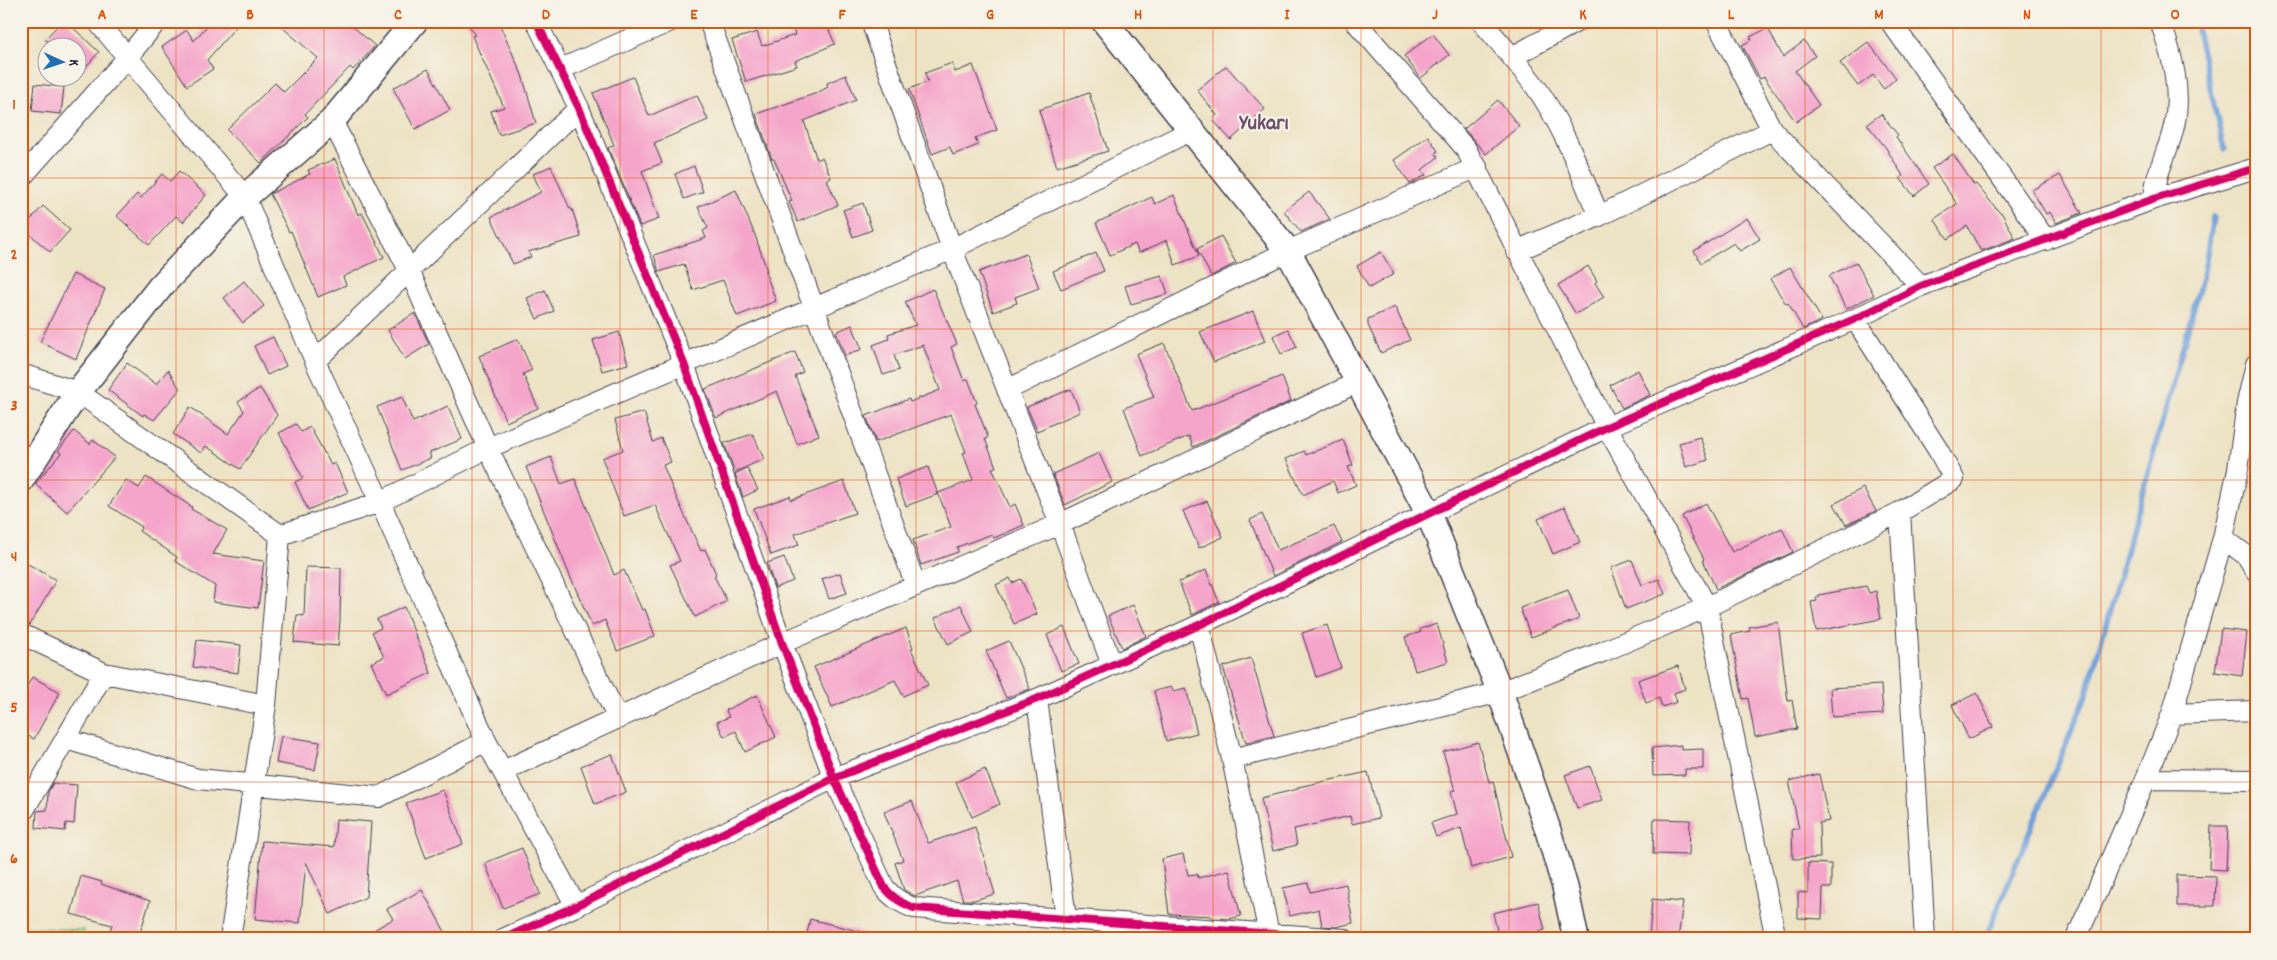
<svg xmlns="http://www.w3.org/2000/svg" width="2277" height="960" font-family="Dekko,sans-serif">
<rect width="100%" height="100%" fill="#f7f3e8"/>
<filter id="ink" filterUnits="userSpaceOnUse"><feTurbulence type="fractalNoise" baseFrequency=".02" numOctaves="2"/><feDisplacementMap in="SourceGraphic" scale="10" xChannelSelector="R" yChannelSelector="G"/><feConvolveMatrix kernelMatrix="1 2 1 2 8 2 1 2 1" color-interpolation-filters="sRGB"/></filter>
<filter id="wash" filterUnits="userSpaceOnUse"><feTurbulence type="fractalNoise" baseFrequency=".0096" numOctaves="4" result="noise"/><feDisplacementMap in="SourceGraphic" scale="20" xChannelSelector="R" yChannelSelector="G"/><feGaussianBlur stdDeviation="1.12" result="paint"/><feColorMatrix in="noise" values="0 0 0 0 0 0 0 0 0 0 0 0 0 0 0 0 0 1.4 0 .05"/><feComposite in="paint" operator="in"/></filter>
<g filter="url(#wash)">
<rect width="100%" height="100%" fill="#ede3c5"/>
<path fill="#96da92" stroke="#5c7e66" d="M 21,927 L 85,930 L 81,939 L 21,939 Z"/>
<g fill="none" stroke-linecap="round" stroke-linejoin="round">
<path stroke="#71a0da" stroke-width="5.5" d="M 2195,21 L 2224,149
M 1985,939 L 2086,696 L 2204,271 L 2213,217"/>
</g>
<g id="blocks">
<path fill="#f5a4ca" d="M 62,21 L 66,21 L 99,52 L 78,76 L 78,48 L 54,48 L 45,39 Z
M 211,21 L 241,21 L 207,60 L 213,69 L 187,86 L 162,47 L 187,30 L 194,41 Z
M 275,21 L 347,21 L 375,46 L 353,70 L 350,67 L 305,114 L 308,117 L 261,163 L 227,130 L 275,83 L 284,92 L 318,58 Z
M 465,21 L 498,21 L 522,75 L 536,123 L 499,135 L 491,111 L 504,107 L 472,36 L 476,35 Z
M 790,21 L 825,21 L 835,44 L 795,61 L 797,66 L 746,82 L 732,40 L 757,32 L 762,46 L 795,35 Z
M 1768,28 L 1783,57 L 1804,41 L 1815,56 L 1795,71 L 1819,105 L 1796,122 L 1764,77 L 1760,79 L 1742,45 L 1752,40 L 1750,37 Z
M 1433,34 L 1449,55 L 1421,78 L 1404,56 Z
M 1868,42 L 1896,78 L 1884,89 L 1873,75 L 1858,86 L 1840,63 Z
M 952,63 L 955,72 L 973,65 L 997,130 L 975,138 L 978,145 L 953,155 L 950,147 L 932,154 L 909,89 L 928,82 L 925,73 Z
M 1226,66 L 1265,109 L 1231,140 L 1212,119 L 1217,115 L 1197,90 Z
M 428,69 L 450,110 L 415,129 L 393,88 Z
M 846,75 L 856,100 L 804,121 L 817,160 L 822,157 L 831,178 L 827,180 L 838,205 L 798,222 L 789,202 L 792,201 L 774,159 L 772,159 L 756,114 L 817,93 L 828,87 L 827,83 Z
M 633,77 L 649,116 L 697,95 L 708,120 L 654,143 L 662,163 L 642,171 L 659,219 L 640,226 L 608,148 L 614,145 L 593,93 Z
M 35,84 L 64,87 L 61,114 L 32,111 Z
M 1089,93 L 1108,151 L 1057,167 L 1039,110 Z
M 1498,100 L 1519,126 L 1486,154 L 1464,129 Z
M 1881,114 L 1898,135 L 1896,137 L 1929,184 L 1914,196 L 1900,178 L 1903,176 L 1886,148 L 1867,124 Z
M 1428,136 L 1438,151 L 1435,153 L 1438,157 L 1422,170 L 1426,175 L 1410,184 L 1394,160 Z
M 1953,154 L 1974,185 L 1976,184 L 2000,213 L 2001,212 L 2015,238 L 1981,251 L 1967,226 L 1948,239 L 1934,219 L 1957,204 L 1932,168 Z
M 335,159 L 358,215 L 362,213 L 384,257 L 343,277 L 346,285 L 318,297 L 291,231 L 289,232 L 270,194 L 310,174 L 308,170 Z
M 551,166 L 570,209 L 572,209 L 581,237 L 528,252 L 531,257 L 513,264 L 491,217 L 541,192 L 533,174 Z
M 694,166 L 703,192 L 684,199 L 675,174 Z
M 179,171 L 206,195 L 183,222 L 176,216 L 149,245 L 117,216 L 137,194 L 141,198 L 162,174 L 170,181 Z
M 2060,175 L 2082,213 L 2056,223 L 2050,212 L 2046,214 L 2032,190 Z
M 736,190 L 755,235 L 767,271 L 765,271 L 776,301 L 737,316 L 723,280 L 693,290 L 684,264 L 659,272 L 654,255 L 706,238 L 703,231 L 708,228 L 698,207 Z
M 1309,192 L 1330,219 L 1301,232 L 1284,211 Z
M 1174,195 L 1199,256 L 1175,265 L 1167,240 L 1139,253 L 1135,244 L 1110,255 L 1096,223 L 1152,197 L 1155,204 Z
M 863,203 L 872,230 L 853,237 L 843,210 Z
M 43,206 L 70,230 L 50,252 L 23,228 Z
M 1747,218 L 1760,239 L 1740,251 L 1734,243 L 1701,263 L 1694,251 Z
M 1221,236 L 1236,263 L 1211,276 L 1197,249 Z
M 1381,252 L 1394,274 L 1369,288 L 1357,266 Z
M 1096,253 L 1104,271 L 1061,289 L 1053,271 Z
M 1026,254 L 1039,288 L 1015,297 L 1017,303 L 993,312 L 979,272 Z
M 1856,262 L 1874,295 L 1846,309 L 1829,276 Z
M 1588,266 L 1597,281 L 1595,283 L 1604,297 L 1576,314 L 1558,285 Z
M 1790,267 L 1822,320 L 1803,329 L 1788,303 L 1786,304 L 1770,279 Z
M 73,274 L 105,289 L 76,359 L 40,342 Z
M 1162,276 L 1168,294 L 1131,304 L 1125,286 Z
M 244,281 L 264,306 L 243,323 L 224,298 Z
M 933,289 L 957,344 L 951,347 L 964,381 L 968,379 L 977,403 L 975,404 L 988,437 L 985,439 L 996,467 L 992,468 L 1010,507 L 1015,504 L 1024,525 L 994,538 L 992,534 L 957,547 L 958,552 L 921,565 L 913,540 L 951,527 L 938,493 L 973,480 L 963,453 L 966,452 L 951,414 L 876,442 L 866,416 L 909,399 L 910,402 L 940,390 L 923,345 L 894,355 L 899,370 L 883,375 L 873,345 L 889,339 L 888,334 L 916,325 L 905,302 Z
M 545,290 L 554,311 L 537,319 L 527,298 Z
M 1395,307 L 1410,340 L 1381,353 L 1368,325 L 1368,319 Z
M 1253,311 L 1265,341 L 1214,362 L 1200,332 Z
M 415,313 L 429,344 L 405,359 L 388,330 Z
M 852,325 L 862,349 L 845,356 L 836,332 Z
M 1288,329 L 1297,347 L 1281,354 L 1273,336 Z
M 619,332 L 628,364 L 602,371 L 593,340 Z
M 273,337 L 286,366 L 267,375 L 254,346 Z
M 518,339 L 532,370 L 523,374 L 538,408 L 506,422 L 479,356 Z
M 1164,343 L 1192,411 L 1282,376 L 1291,401 L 1193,447 L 1189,436 L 1142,456 L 1124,408 L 1154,397 L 1136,354 Z
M 795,352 L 803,372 L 795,376 L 819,435 L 797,444 L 777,391 L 716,418 L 705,389 Z
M 127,363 L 156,384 L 168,370 L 180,389 L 154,420 L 144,414 L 143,416 L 108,390 Z
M 1638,370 L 1650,395 L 1622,408 L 1610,385 Z
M 260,388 L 277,415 L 240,469 L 206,446 L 201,453 L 173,434 L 190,407 L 228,434 L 244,411 L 238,402 Z
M 1071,389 L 1080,412 L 1037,431 L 1027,407 Z
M 402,397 L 413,422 L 448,406 L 462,439 L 429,453 L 431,458 L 402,470 L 377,407 Z
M 644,412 L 653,442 L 661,438 L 671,462 L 663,465 L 673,490 L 701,551 L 705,549 L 716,574 L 714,576 L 727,601 L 695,617 L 670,565 L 680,561 L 655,505 L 624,516 L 602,458 L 623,450 L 615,420 Z
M 296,424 L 301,432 L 310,427 L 331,465 L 335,463 L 348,492 L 308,510 L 295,482 L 303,478 L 279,433 Z
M 74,431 L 90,444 L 93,440 L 115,457 L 67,512 L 35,484 L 61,453 L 58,451 Z
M 753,434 L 764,459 L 735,472 L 724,443 Z
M 1700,437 L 1708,460 L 1686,467 L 1679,443 Z
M 1343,440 L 1353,465 L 1348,467 L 1356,485 L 1338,493 L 1333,481 L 1303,495 L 1286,459 L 1304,451 L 1306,455 Z
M 1099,453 L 1112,482 L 1065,505 L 1053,474 Z
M 551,457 L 561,484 L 575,479 L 614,575 L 624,570 L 642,610 L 645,609 L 655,636 L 617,651 L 605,620 L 592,626 L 570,576 L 526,467 Z
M 928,467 L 938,494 L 906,506 L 896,479 Z
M 747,468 L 758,490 L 743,497 L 735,474 Z
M 146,477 L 192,507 L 191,509 L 227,530 L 213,554 L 264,561 L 258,608 L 213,602 L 215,586 L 175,561 L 177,557 L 139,531 L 142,527 L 109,506 L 126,480 L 139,488 Z
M 844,481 L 855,513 L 795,534 L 799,545 L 771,555 L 754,509 L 790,496 L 791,500 Z
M 1863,488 L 1876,511 L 1846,525 L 1834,504 Z
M 1207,501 L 1223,537 L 1199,548 L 1183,511 Z
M 1706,503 L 1732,552 L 1782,528 L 1793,552 L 1716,589 L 1703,560 L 1704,559 L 1682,516 Z
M 1565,507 L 1580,542 L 1553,554 L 1538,519 Z
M 1262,514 L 1278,550 L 1334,526 L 1342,542 L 1273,576 L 1250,520 Z
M 784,557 L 793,581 L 775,588 L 767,563 Z
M 21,560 L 56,580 L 30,625 L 21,622 Z
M 1632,560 L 1642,585 L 1659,579 L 1665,594 L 1626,609 L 1611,568 Z
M 306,567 L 341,568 L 340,620 L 338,646 L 294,642 L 297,615 L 304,616 Z
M 1206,570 L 1219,602 L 1192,615 L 1179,582 Z
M 840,573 L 847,593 L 829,599 L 822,579 Z
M 1010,578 L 1012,583 L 1021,579 L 1037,614 L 1014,624 L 996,585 Z
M 1866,586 L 1869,593 L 1876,591 L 1881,619 L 1816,631 L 1811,602 L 1817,601 L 1816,597 L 1819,597 L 1819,595 Z
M 1568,590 L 1579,619 L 1531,637 L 1520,608 Z
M 961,605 L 973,632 L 948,644 L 935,618 Z
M 1133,605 L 1146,636 L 1122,648 L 1108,616 Z
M 404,607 L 431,673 L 386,694 L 371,663 L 384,657 L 372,632 L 381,628 L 377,619 Z
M 1778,622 L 1788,701 L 1792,700 L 1797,729 L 1755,737 L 1748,698 L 1743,699 L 1731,635 L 1750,631 L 1749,627 Z
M 1437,624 L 1448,662 L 1415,671 L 1405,637 L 1421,632 L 1420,629 Z
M 1327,625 L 1341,668 L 1316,677 L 1302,633 Z
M 1064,627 L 1079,664 L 1061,671 L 1047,635 Z
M 906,628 L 913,648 L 911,649 L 928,685 L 903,696 L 895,680 L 832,707 L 814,667 Z
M 2221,629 L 2247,632 L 2242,676 L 2215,672 Z
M 197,640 L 241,645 L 238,673 L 193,667 Z
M 1009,641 L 1030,689 L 1006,698 L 986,651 Z
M 1251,658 L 1274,736 L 1246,743 L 1223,667 Z
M 1678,666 L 1685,689 L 1674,693 L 1677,702 L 1662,707 L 1659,698 L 1646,703 L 1638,680 Z
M 32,677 L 60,692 L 34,739 L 21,732 L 21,698 Z
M 1881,685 L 1883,714 L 1832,717 L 1830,688 Z
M 1172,687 L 1173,691 L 1186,688 L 1197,733 L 1166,741 L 1154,691 Z
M 1977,693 L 1993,727 L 1969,739 L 1952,705 Z
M 757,695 L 776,737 L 745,752 L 736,731 L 724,737 L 717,722 L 729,717 L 726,710 Z
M 281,736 L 320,742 L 315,770 L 276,763 Z
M 1478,742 L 1489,782 L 1493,781 L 1511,857 L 1471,868 L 1461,828 L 1436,837 L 1431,823 L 1457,814 L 1451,791 L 1455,790 L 1443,752 Z
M 1681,745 L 1681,750 L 1703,749 L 1703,769 L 1685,769 L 1685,775 L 1653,776 L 1652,748 Z
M 612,754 L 626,792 L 595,804 L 581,766 Z
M 1590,766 L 1602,800 L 1577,808 L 1565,775 Z
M 985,769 L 1000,804 L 972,817 L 956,782 Z
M 1368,772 L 1379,818 L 1352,824 L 1350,816 L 1294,829 L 1297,845 L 1273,851 L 1261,798 L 1298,789 L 1298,787 Z
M 1819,774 L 1829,821 L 1819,823 L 1820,858 L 1793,859 L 1792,829 L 1799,829 L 1789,781 Z
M 53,783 L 77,785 L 74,824 L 66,823 L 65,831 L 36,828 L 37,811 L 47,810 L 48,792 Z
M 443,790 L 463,844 L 426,858 L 406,803 Z
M 912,801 L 928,843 L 975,827 L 995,894 L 974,900 L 963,900 L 957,881 L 915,896 L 904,890 L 895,863 L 903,860 L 884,812 Z
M 336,819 L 371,822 L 366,897 L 330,914 L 306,862 L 300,923 L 255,919 L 262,841 L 334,847 Z
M 1654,819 L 1690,820 L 1689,855 L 1653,854 Z
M 2211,826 L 2228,826 L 2226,870 L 2209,869 Z
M 522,848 L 540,894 L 503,908 L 485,863 Z
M 1183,854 L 1188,875 L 1197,874 L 1198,878 L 1229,870 L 1241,916 L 1230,919 L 1211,918 L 1211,916 L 1169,914 L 1162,859 Z
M 1808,863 L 1831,864 L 1831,888 L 1823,888 L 1822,919 L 1798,918 L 1798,892 L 1808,893 Z
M 2177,875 L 2216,876 L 2215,906 L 2177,906 Z
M 81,876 L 102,882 L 101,884 L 150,901 L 138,939 L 110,930 L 112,925 L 71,914 Z
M 1308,883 L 1310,892 L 1346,884 L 1353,923 L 1336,927 L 1322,926 L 1319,909 L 1290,916 L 1283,888 Z
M 422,890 L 449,939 L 358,939 L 393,919 L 387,909 Z
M 1652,899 L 1683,902 L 1678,939 L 1649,939 Z
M 1538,902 L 1545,930 L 1511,939 L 1499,939 L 1493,913 Z
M 810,919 L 866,933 L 866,939 L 806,939 Z"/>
</g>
</g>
<g filter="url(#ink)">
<use href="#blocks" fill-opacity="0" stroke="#403f50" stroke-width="1"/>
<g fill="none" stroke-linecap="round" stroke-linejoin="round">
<g stroke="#403f50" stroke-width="22">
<path id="minor" d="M 97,21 L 245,197 L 315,361 L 380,502 L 486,741 L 576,906
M 536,21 L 579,108 L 684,364 L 782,643 L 834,778 L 884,887 C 893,898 901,903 914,908 L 1344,939
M 709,21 L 916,586
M 871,21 L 952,249 L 1060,524 L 1112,665
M 1355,21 L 1466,149 L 1607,427 L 1707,607 L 1776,939
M 1481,21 C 1499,42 1518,63 1535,86 C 1563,125 1580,172 1599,216
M 1716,21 L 1772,130 L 1921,286
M 1890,21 L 2046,240
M 1512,57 L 1578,21
M 561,69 L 671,21
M 332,121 L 409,270 L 488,448 L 618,719
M 21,178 L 127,58 L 157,21
M 2154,199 C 2155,172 2169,151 2174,126 C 2182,91 2172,54 2160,21
M 1516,251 L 1599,216 L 1772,130
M 315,361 L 579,108
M 21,374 L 78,392 L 280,535 L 380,502 L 488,448 L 952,249 L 1192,130
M 1007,390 L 1288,251 L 1477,167
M 1900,512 L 1925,939
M 2223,538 L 2247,556 L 2256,571
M 1199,625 L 1232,759 L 1269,934
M 21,634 L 104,673 L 266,705
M 1037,699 L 1066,918
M 2172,714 L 2256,711
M 66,739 L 198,779 L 379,797 L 486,741
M 1232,759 L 1500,692 L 1602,652 L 1707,607 L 1900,512 L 1954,479 L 1938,450 L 1855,319
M 503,771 L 782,643 L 1060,524 L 1358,382
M 2146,779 L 2256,780
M 21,815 L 104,673
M 230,939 L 266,705 L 280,535
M 503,939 L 576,906 L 834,778 L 1037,699 L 1112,665 L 1199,625 L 1607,427 L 1855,319 L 1921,286 L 2154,199 L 2256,168
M 2076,939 L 2146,779 L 2172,714 L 2223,538 L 2238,469 L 2247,403 L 2256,364"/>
</g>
<g stroke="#403f50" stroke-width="28">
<path id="tertiary" d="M 1104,21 L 1288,251 L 1429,514 L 1500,692 L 1547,827 L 1565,887 L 1576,939
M 21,480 L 78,392 L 161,286 L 245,197 L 332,121 L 415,21"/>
</g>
<use href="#minor" stroke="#fff" stroke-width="20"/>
<use href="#tertiary" stroke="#fff" stroke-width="25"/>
<g stroke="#f7f3e8" stroke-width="11">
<path id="cycleway" d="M 536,21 L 579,108 L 684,364 L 782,643 L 834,778 L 884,887 C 893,898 901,903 914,908 L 1344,939
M 503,939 L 576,906 L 834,778 L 1037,699 L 1112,665 L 1199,625 L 1607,427 L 1855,319 L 1921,286 L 2154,199 L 2256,168"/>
</g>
<use href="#cycleway" stroke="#d6006c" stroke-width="8"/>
</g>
</g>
<path fill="none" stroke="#de560e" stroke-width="1" stroke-opacity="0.55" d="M 176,21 L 176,939M 324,21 L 324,939M 472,21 L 472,939M 620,21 L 620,939M 768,21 L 768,939M 916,21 L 916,939M 1064,21 L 1064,939M 1213,21 L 1213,939M 1361,21 L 1361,939M 1509,21 L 1509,939M 1657,21 L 1657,939M 1805,21 L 1805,939M 1953,21 L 1953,939M 2101,21 L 2101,939M 21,178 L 2256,178M 21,329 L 2256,329M 21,480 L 2256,480M 21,631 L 2256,631M 21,782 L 2256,782"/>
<g text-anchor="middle" stroke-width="4.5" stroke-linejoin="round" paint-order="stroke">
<g font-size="22" font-weight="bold" fill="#6c506d" stroke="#f7f3e8">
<text x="1264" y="129">Yukarı</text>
</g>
</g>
<rect width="2277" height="960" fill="none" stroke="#f7f3e8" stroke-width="55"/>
<g transform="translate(62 62) rotate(93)"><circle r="24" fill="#f7f3e8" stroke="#a29fa3"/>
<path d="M0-4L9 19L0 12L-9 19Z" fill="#1f6fb2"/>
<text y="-8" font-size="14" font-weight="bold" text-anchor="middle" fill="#22223b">K</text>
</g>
<rect x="28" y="28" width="2222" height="904" fill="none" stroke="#de560e" stroke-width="2"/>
<g font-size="16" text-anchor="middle" font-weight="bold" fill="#de560e">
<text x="102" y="19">A</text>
<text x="250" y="19">B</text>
<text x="398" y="19">C</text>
<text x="546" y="19">D</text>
<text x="694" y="19">E</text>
<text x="842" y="19">F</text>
<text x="990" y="19">G</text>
<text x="1138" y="19">H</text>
<text x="1287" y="19">I</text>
<text x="1435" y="19">J</text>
<text x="1583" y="19">K</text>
<text x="1731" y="19">L</text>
<text x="1879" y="19">M</text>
<text x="2027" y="19">N</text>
<text x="2175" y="19">O</text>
<text x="14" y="109">1</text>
<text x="14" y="259">2</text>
<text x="14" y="410">3</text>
<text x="14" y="561">4</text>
<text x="14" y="712">5</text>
<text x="14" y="863">6</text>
</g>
</svg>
